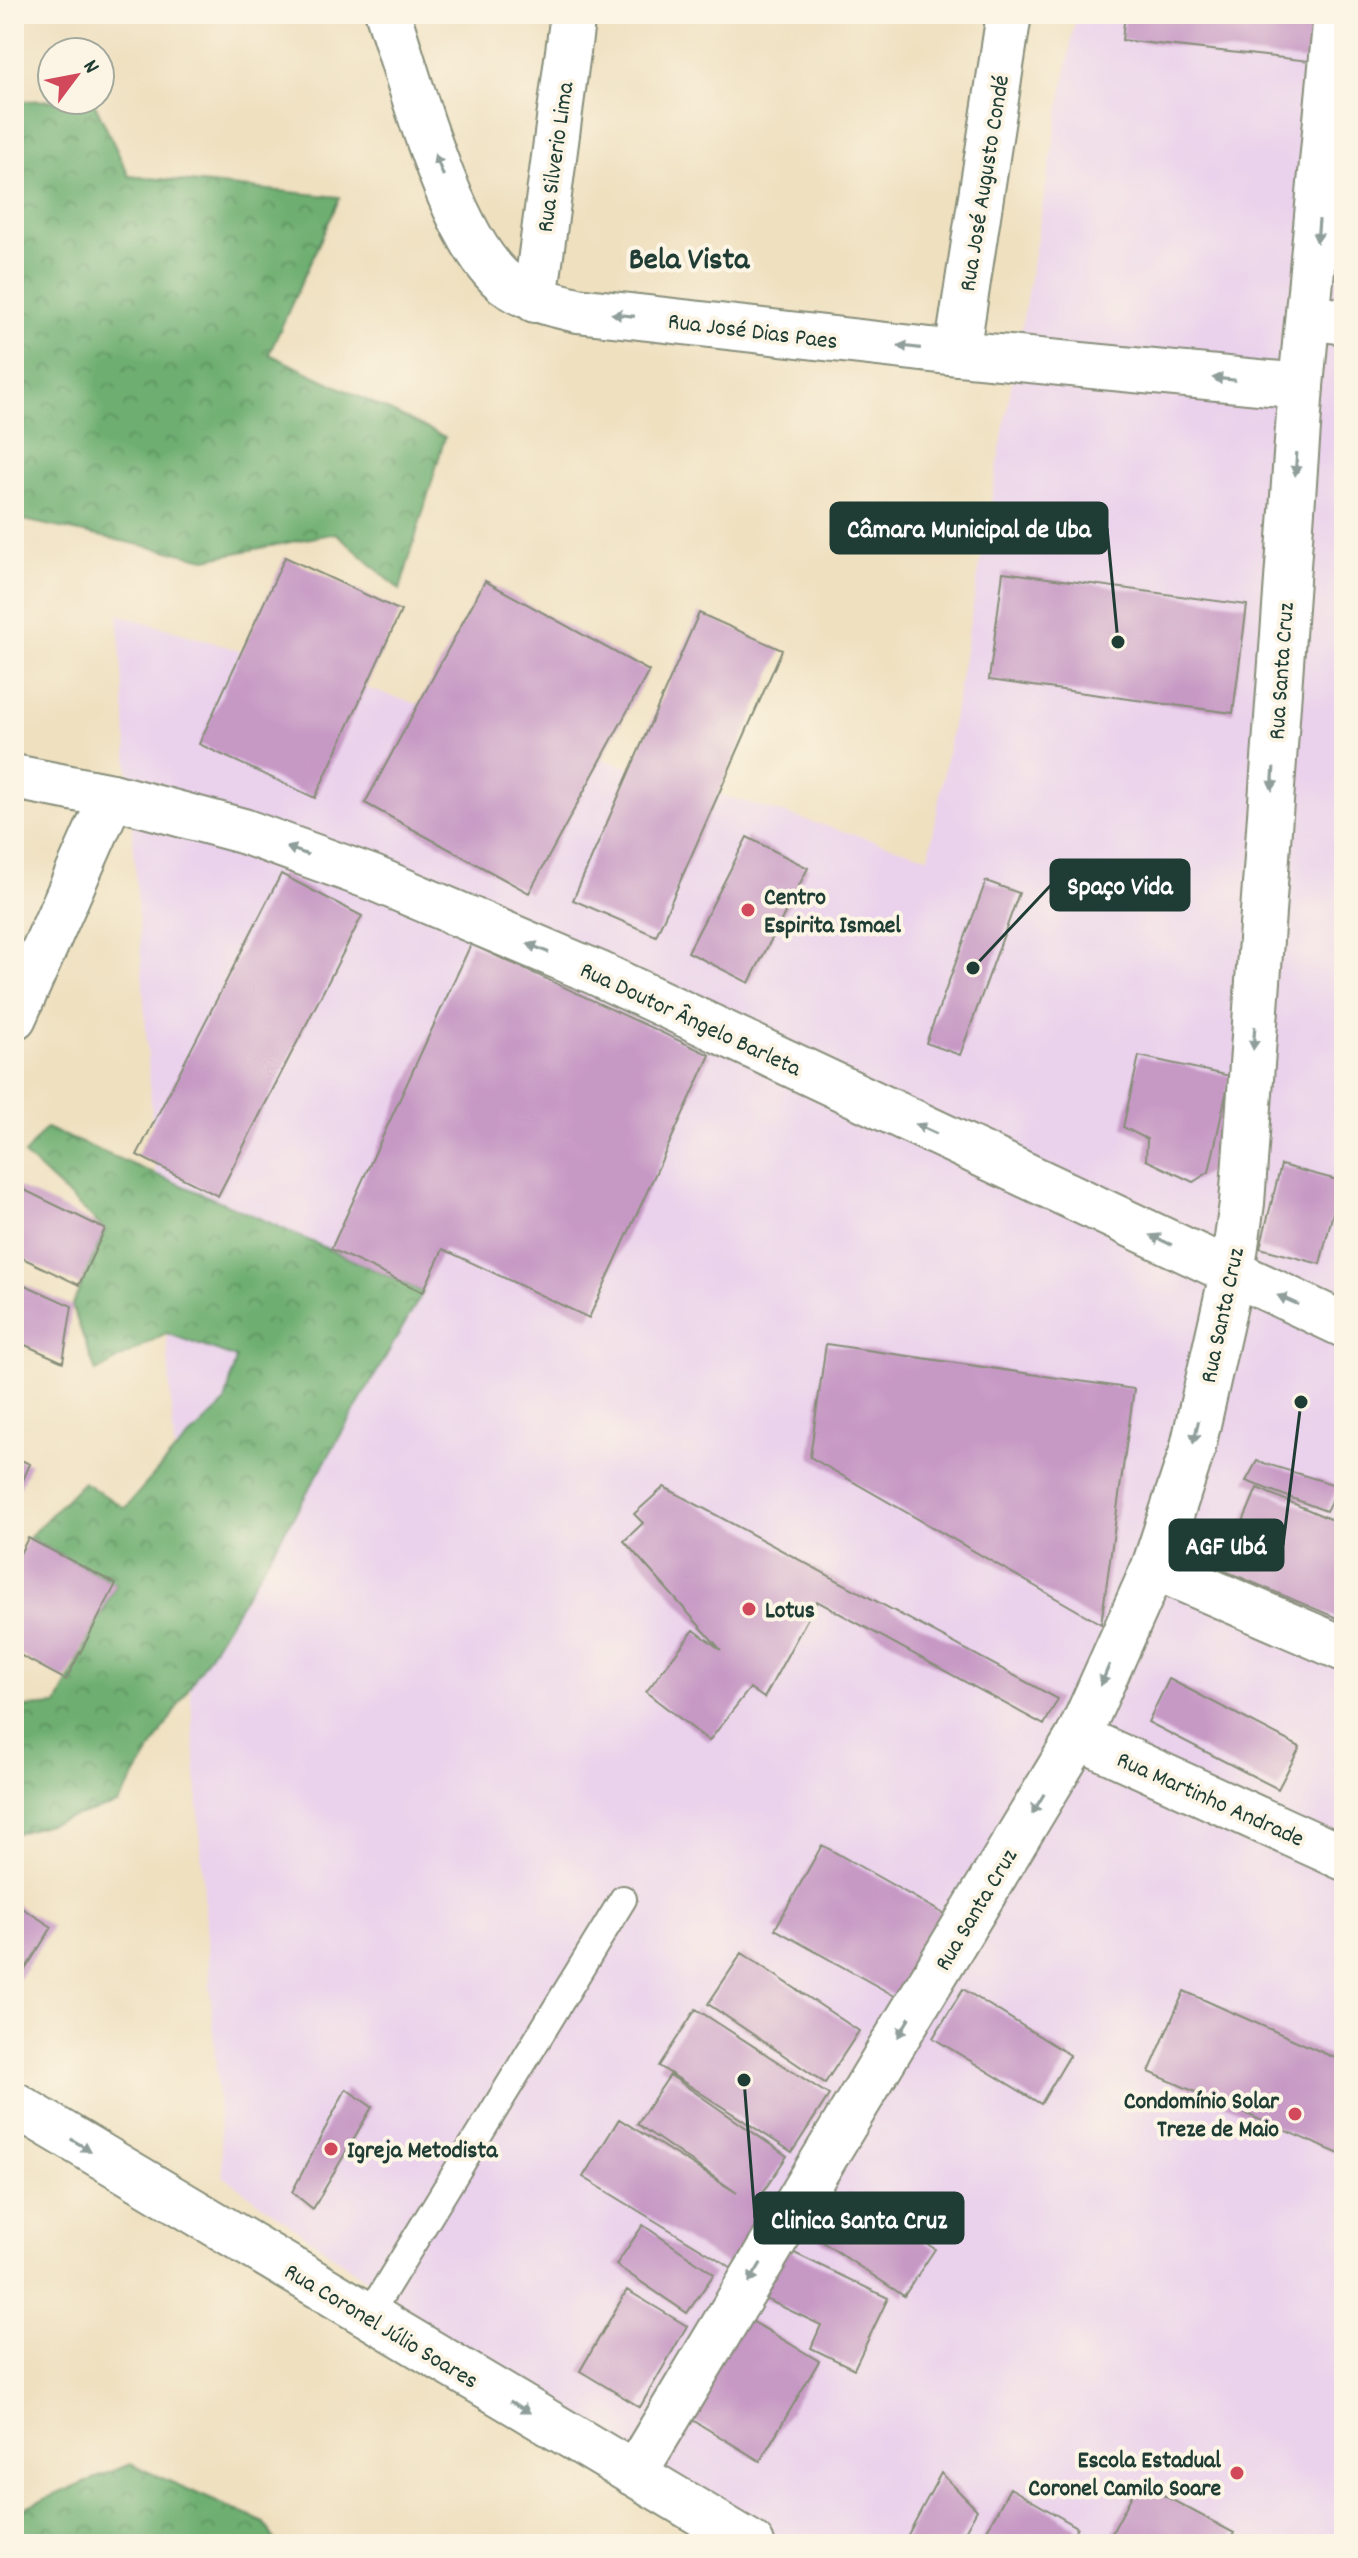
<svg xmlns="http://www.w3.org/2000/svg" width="1358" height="2558" font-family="Dekko,sans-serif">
<defs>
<pattern id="forest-crowns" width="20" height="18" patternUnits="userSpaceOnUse" patternTransform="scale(2)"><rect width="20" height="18" fill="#6eaf71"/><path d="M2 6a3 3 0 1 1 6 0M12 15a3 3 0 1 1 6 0" fill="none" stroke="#5a905e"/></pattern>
</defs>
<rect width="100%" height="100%" fill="#fcf5e5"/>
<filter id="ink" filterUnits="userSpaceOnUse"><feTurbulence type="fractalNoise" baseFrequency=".0125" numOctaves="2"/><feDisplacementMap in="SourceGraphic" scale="16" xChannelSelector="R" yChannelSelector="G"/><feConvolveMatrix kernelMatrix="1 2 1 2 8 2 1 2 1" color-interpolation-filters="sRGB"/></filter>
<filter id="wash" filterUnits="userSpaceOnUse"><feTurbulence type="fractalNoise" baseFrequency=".006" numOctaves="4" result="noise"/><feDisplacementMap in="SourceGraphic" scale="32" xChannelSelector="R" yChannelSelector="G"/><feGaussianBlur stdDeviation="1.8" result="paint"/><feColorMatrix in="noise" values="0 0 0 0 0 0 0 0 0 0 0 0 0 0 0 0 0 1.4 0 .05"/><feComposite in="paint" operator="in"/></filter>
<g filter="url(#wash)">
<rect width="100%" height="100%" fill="#efe0c0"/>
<path fill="#ead1ec" d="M 1076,14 L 1344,14 L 1344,2544 L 733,2544 L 223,2176 L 118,614 L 929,857 Z"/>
<path fill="url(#forest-crowns)" stroke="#467652" stroke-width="2" d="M 93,100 L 129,176 L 340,197 L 269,354 L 445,437 L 400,590 L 336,533 L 206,559 L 14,518 L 14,101 Z
M 46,1128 L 259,1218 L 423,1292 L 295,1514 L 118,1804 L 14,1834 L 14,1708 L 57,1705 L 116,1584 L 28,1538 L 83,1482 L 125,1508 L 174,1452 L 225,1403 L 236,1358 L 166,1333 L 96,1372 L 72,1306 L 105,1230 L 24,1155 Z
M 130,2464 L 265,2523 L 277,2544 L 14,2544 L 14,2506 L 18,2510 Z"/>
<g id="blocks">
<path fill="#c698c4" d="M 1125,14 L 1333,14 L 1327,63 L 1122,40 Z
M 285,557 L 401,611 L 315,798 L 199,744 Z
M 1003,572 L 1247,605 L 1233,713 L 989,680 Z
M 485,581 L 649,671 L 529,893 L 365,803 Z
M 699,613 L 782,650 L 656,936 L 573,900 Z
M 747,837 L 808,868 L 749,983 L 688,952 Z
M 281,874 L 362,916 L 218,1196 L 137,1155 Z
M 986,881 L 1019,893 L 960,1055 L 926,1043 Z
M 471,944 L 710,1055 L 589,1318 L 443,1249 L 423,1292 L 331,1249 Z
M 1139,1056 L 1230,1076 L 1209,1172 L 1193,1182 L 1146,1160 L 1147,1139 L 1123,1127 Z
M 1281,1165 L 1341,1181 L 1320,1264 L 1260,1248 Z
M 14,1185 L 105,1229 L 79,1285 L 14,1254 Z
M 14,1280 L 72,1306 L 63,1362 L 14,1340 Z
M 826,1344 L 1134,1389 L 1101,1624 L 810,1457 Z
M 14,1457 L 30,1464 L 14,1501 Z
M 1257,1461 L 1339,1486 L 1326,1511 L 1246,1481 Z
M 664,1487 L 1058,1699 L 1044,1725 L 817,1601 L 764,1698 L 750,1688 L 709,1741 L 646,1692 L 694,1630 L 721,1650 L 624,1541 L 643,1523 L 634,1514 Z
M 1257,1488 L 1344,1525 L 1344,1621 L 1223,1570 Z
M 28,1538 L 116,1584 L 66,1680 L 14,1652 L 14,1565 Z
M 1169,1679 L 1300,1747 L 1278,1789 L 1148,1722 Z
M 822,1845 L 949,1917 L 902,2000 L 775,1929 Z
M 14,1903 L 52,1927 L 14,1987 Z
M 742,1953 L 859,2031 L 825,2083 L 708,2004 Z
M 963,1989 L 1070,2055 L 1041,2104 L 933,2038 Z
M 1184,1991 L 1344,2062 L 1344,2156 L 1149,2072 Z
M 696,2009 L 829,2095 L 792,2152 L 659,2066 Z
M 670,2075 L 787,2156 L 755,2204 L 769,2212 L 734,2269 L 583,2177 L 619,2119 L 737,2193 L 637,2124 Z
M 346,2089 L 372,2107 L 313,2209 L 292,2192 Z
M 849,2193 L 935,2249 L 904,2296 L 818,2239 Z
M 643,2225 L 714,2274 L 687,2313 L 616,2265 Z
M 786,2249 L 888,2298 L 854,2369 L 811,2348 L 821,2325 L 755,2294 Z
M 627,2290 L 687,2326 L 640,2407 L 580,2371 Z
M 745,2317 L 819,2361 L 760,2461 L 686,2416 Z
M 941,2473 L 977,2510 L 958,2544 L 903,2544 Z
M 1139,2482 L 1234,2533 L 1228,2544 L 1106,2544 Z
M 1010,2488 L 1077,2527 L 1068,2544 L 979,2544 Z"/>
</g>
</g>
<g filter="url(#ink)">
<use href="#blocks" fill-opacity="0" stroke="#878e7a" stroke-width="2"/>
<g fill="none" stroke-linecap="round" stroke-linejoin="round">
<g stroke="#878e7a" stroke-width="30">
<path id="service" d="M 367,2318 L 623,1899"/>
</g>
<g stroke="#878e7a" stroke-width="48">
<path id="minor" d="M 388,14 C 411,84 448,227 499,277 C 520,298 549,303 577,310 L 957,353 L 1301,386
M 535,300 L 573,14
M 1310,317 L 1344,322
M 957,353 L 1009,14
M 14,1017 L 112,796
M 1154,1567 L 1344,1649
M 1078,1737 L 1344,1858"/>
</g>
<g stroke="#878e7a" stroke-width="48">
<path id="tertiary" d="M 14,777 L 112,796 L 243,831 L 373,878 L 597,973 L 1344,1325
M 14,2104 L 752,2544
M 634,2474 L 1078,1737 L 1154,1567 L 1192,1451 L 1232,1274 L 1242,1203 L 1301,386 L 1336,14"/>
</g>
<use href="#service" stroke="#fff" stroke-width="26"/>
<use href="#minor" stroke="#fff" stroke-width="44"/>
<use href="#tertiary" stroke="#fff" stroke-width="44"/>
</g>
<defs><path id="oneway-solid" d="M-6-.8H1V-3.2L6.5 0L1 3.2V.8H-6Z" transform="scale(2)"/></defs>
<g fill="#8f9e9a">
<use href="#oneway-solid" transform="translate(439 165) rotate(-112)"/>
<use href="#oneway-solid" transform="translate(1318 231) rotate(95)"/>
<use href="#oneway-solid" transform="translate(623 315) rotate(-173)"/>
<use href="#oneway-solid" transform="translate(909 347) rotate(-173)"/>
<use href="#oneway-solid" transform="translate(1224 379) rotate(-174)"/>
<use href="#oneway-solid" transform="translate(1296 464) rotate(94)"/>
<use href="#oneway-solid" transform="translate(1273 779) rotate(94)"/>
<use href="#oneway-solid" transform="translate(297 851) rotate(-160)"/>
<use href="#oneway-solid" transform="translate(538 948) rotate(-157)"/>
<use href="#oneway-solid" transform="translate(1254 1038) rotate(94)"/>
<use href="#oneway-solid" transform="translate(926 1129) rotate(-155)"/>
<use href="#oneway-solid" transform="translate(1161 1240) rotate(-155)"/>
<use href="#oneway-solid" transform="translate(1288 1300) rotate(-156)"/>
<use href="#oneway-solid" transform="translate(1196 1432) rotate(103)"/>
<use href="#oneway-solid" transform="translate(1105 1675) rotate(113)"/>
<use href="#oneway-solid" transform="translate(1038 1804) rotate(121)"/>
<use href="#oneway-solid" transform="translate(904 2027) rotate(121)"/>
<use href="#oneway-solid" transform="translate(81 2145) rotate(31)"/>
<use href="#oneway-solid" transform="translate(755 2273) rotate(121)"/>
<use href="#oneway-solid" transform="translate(520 2407) rotate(30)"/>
</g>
</g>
<g fill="#d1495b" stroke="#fcf5e5" stroke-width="3">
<circle cx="748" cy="910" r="8"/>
<circle cx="749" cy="1609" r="8"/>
<circle cx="1295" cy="2114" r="8"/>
<circle cx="331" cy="2149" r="8"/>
<circle cx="1237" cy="2473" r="8"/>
</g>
<g text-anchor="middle" stroke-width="8" stroke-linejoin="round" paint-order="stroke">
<g font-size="24" fill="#1f3d34" stroke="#fcf5e5">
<text transform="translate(554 157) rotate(-82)" y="8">Rua Silverio Lima</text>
<text transform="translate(983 183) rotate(-81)" y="8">Rua José Augusto Condé</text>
<text transform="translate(753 330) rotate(7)" y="8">Rua José Dias Paes</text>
<text transform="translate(1280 671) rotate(-86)" y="8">Rua Santa Cruz</text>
<text transform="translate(691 1018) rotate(25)" y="8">Rua Doutor Ângelo Barleta</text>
<text transform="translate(1221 1315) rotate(-78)" y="8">Rua Santa Cruz</text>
<text transform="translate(1211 1798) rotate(24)" y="8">Rua Martinho Andrade</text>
<text transform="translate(975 1909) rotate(-59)" y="8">Rua Santa Cruz</text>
<text transform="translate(382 2325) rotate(31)" y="8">Rua Coronel Júlio Soares</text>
</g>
<g font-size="24" font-weight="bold" fill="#1f3d34" stroke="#fcf5e5" text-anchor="start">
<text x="764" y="904">Centro<tspan x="764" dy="28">Espirita Ismael</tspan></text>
<text x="765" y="1617">Lotus</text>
<text x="1279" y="2108" text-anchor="end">Condomínio Solar<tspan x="1279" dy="28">Treze de Maio</tspan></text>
<text x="347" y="2157">Igreja Metodista</text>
<text x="1221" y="2467" text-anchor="end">Escola Estadual<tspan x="1221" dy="28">Coronel Camilo Soare</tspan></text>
</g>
<g font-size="32" font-weight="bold" fill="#1f3d34" stroke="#fcf5e5">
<text x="689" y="268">Bela Vista</text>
</g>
</g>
<path fill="none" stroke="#1f3d34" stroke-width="3" d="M1118 642L1107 528M973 968L1051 885M1301 1402L1283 1545M744 2080L755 2218"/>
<g fill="#1f3d34" stroke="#fcf5e5" stroke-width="3">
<circle cx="1118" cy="642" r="8"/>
<circle cx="973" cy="968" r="8"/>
<circle cx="1301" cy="1402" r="8"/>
<circle cx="744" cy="2080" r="8"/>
</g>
<g fill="#1f3d34" stroke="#1f3d34" stroke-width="3">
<rect x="831" y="503" width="276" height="50" rx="8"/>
<rect x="1051" y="860" width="138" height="50" rx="8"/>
<rect x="1170" y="1520" width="113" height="50" rx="8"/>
<rect x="755" y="2193" width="208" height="50" rx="8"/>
</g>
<g font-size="26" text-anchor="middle" font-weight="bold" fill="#fff">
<text x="969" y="537">Câmara Municipal de Uba</text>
<text x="1120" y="894">Spaço Vida</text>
<text x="1226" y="1554">AGF Ubá</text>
<text x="859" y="2228">Clinica Santa Cruz</text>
</g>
<rect width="1358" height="2558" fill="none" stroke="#fcf5e5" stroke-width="48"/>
<g transform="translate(76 76) rotate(58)"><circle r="38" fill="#fcf5e5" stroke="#a4ab9e" stroke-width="2"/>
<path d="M0-6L14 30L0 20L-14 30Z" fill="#d1495b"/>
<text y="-12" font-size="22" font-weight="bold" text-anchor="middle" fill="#1f3d34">N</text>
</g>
</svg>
